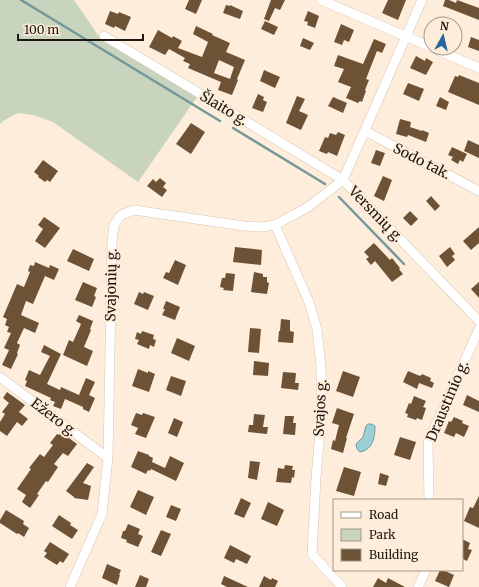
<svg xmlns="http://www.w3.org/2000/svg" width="479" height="587" font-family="Merriweather,serif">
<rect width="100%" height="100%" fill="#ffeddb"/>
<path fill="#c8d4bd" d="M 0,0 L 74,0 L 100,38 L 197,97 L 138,182 L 53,122 L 33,115 L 18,113 L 5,120 L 0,124 Z"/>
<path fill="#9bd0d7" stroke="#75989b" d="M 368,424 L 371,424 L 375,426 C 375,437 373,450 360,452 L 357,449 L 356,444 L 363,437 L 366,426 Z"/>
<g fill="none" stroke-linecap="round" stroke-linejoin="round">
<path stroke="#75989b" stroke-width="2.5" d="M 21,0 L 220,121
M 233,128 L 325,184
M 339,197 L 404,264"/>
</g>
<path fill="#6d5236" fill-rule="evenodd" d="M 189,0 L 202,0 L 196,14 L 185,9 Z
M 271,0 L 285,0 L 280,10 L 275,8 L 269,21 L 264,19 Z
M 388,0 L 406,0 L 398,20 L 382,13 Z
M 445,0 L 449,0 L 456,3 L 457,0 L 479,8 L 479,20 L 443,6 Z
M 226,5 L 230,6 L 230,5 L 243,11 L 240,19 L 223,13 Z
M 110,11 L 118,14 L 119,12 L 131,17 L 125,31 L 115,26 L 114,28 L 105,24 Z
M 308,11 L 319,16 L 315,28 L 307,25 L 308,22 L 304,21 Z
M 265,21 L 278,27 L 274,35 L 261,29 Z
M 341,24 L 354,30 L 349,42 L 344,40 L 342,45 L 334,42 Z
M 196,26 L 213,34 L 212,35 L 230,43 L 226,52 L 245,60 L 237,79 L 238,80 L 232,95 L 218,90 L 221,82 L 188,68 L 190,64 L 183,61 L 185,58 L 169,49 L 165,55 L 149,47 L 158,30 L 172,38 L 173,36 L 182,41 L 178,48 L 202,57 L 208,42 L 193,34 ZM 219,60 L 234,67 L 230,79 L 214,73 Z
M 471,37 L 479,40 L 479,51 L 468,47 Z
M 303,38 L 314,43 L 310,50 L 300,46 Z
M 374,39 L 386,44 L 382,53 L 377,51 L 366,79 L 369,80 L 365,90 L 366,91 L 362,102 L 360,101 L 358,103 L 346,98 L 351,87 L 338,82 L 344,69 L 334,66 L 338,55 L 363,64 Z
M 416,56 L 425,61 L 426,58 L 433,62 L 426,75 L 410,68 Z
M 264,70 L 280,77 L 275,88 L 260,81 Z
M 459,75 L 479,83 L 479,105 L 448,92 L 455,76 L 458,77 Z
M 408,83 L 424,89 L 419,101 L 403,94 Z
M 258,94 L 264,97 L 263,100 L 267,102 L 263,112 L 252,108 Z
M 297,96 L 305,99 L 299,111 L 308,115 L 301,130 L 286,123 Z
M 333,97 L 347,103 L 343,113 L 328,106 Z
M 440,97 L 449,102 L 446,110 L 436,106 Z
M 400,119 L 411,122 L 410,127 L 422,131 L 422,130 L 429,133 L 426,142 L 408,135 L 407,137 L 396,134 Z
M 191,123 L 205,132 L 191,154 L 176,144 Z
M 338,132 L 345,135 L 337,156 L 328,152 L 327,154 L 319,151 L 325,137 L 328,138 L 330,133 L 336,135 Z
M 468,140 L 479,145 L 479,158 L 464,151 Z
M 452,147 L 467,154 L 463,162 L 460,160 L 458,164 L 451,160 L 453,157 L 448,155 Z
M 376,150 L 385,153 L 380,166 L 371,163 Z
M 43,160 L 58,171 L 50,182 L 47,180 L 45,182 L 38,177 L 39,176 L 34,172 Z
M 383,176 L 392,180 L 384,201 L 374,196 Z
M 160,178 L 166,183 L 163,187 L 167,190 L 162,197 L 147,186 L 153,179 L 156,182 Z
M 431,196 L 440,206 L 435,211 L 426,201 Z
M 410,211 L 418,219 L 411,226 L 403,218 Z
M 44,217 L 60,228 L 45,248 L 35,241 L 43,229 L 38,225 Z
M 479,227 L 479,243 L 471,250 L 463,241 Z
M 374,243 L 390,260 L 392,258 L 400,268 L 399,269 L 403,274 L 392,282 L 375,261 L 371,265 L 366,259 L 369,257 L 364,252 Z
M 235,247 L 262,250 L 261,265 L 233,262 Z
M 450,247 L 455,254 L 452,256 L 455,260 L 447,267 L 439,256 Z
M 73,249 L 94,259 L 89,271 L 67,261 Z
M 175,260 L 186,265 L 178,285 L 163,278 L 166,272 L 169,273 Z
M 35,262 L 49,268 L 50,265 L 59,269 L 54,280 L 45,276 L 33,304 L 26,301 L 21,315 L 39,323 L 35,333 L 24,328 L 17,343 L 20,345 L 17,353 L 18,354 L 11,369 L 2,365 L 9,350 L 4,348 L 11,333 L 7,332 L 9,327 L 5,325 L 7,319 L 3,317 L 17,284 L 24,287 L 30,272 L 28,271 L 30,265 L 34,266 Z
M 254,272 L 263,274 L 263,277 L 267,277 L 267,282 L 269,283 L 267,294 L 251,292 Z
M 226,273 L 235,274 L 233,291 L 223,290 L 224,288 L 220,287 L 222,278 L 225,278 Z
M 83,282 L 97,288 L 94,296 L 96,297 L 92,307 L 75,300 Z
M 479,282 L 479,298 L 471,289 Z
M 139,292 L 143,294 L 144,292 L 154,296 L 148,310 L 134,304 Z
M 166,301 L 180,307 L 175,320 L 162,315 L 165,309 L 163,309 Z
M 79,315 L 93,321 L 90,329 L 91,330 L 84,347 L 93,351 L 87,366 L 63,355 L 69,340 L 73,342 L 81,324 L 76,321 Z
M 281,319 L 290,320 L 290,331 L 294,332 L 293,343 L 278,342 L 279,331 L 280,331 Z
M 250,328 L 261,329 L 259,353 L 248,352 Z
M 142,331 L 154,335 L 153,339 L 156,340 L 154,347 L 150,345 L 149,349 L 137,344 L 139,340 L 135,339 L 137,332 L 141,334 Z
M 177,338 L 195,346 L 189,361 L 171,353 Z
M 44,345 L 61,354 L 47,384 L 60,390 L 61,387 L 79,395 L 86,378 L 95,382 L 89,395 L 95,398 L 89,412 L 83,409 L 83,407 L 65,399 L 61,409 L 53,406 L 55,402 L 50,400 L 51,398 L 25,386 L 27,381 L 25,380 L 29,370 L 40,375 L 50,356 L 41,352 Z
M 254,361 L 269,363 L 268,376 L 253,375 Z
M 138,369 L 148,373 L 148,371 L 155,374 L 149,392 L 132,386 Z
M 343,371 L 360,377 L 353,397 L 336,391 Z
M 408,371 L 420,376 L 421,375 L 422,375 L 422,374 L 431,378 L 430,381 L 434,383 L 432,388 L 419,383 L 417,389 L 403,382 Z
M 283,372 L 296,373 L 295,383 L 299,383 L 298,390 L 281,388 Z
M 171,376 L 186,381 L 181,396 L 166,390 Z
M 7,392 L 25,405 L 19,412 L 28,419 L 22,426 L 17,422 L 7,436 L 0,431 L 0,422 L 5,414 L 2,412 L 9,403 L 3,398 Z
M 467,395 L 479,401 L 479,412 L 463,405 Z
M 414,396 L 426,401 L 423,407 L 426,408 L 422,420 L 417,418 L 416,420 L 407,417 L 408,414 L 405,413 L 409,403 L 411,404 Z
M 337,408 L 354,414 L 346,438 L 347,438 L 343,453 L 331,449 L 333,440 L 335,441 L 339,425 L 332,423 Z
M 136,413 L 142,415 L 143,413 L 155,417 L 146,438 L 135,434 L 138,428 L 131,425 Z
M 254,414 L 265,415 L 263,427 L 268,427 L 267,434 L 248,432 L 249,425 L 253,425 Z
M 285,416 L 294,416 L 293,423 L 296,423 L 295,435 L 283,434 Z
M 454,417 L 463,421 L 462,423 L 469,426 L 464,437 L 456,433 L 454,437 L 444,433 L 449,421 L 451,422 Z
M 174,418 L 183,422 L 177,437 L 168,433 Z
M 61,432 L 77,444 L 68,456 L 63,453 L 54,464 L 58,467 L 48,482 L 46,481 L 37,494 L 39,495 L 30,508 L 22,502 L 26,495 L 17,489 L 31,469 L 29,468 L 40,454 L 44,457 L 53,445 L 50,443 L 57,434 L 59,435 Z
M 400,437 L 416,442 L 410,460 L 394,455 Z
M 138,451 L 149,455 L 149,456 L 153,458 L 152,462 L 165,468 L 170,456 L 184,463 L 176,481 L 151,469 L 150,471 L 148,470 L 146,474 L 131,467 Z
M 250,461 L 260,462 L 257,480 L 248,478 Z
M 87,463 L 94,467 L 83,483 L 91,486 L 88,500 L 74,498 L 74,497 L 66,491 Z
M 285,465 L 293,466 L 292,470 L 295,470 L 294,478 L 292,477 L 291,483 L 276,482 L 278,468 L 284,469 Z
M 344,467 L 361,472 L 354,496 L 336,491 Z
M 380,473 L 389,476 L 386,486 L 378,484 Z
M 138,490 L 154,497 L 146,515 L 130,507 Z
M 479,496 L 479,528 L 464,521 L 470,507 L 473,508 Z
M 241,498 L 251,503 L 244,518 L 234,514 Z
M 268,502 L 284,510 L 277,526 L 261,519 Z
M 171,505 L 181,509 L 176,521 L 166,517 Z
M 6,510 L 24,521 L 23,524 L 29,528 L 24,537 L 18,533 L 17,534 L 0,523 L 0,520 Z
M 59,515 L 71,523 L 70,525 L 78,530 L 72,539 L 52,526 Z
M 128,524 L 140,529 L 138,534 L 143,536 L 138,547 L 126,542 L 127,540 L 121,538 L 123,531 L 125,531 Z
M 161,530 L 171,534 L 161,556 L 151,552 Z
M 462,539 L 470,543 L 468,549 L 472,550 L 467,561 L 463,559 L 462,562 Z
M 50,542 L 69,554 L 63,563 L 60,561 L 57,565 L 44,557 L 47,553 L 44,551 Z
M 230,545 L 251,556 L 247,564 L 236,559 L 234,563 L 224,558 Z
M 107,564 L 121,570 L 119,575 L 120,575 L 117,585 L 102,578 Z
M 440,570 L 443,570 L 454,575 L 449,587 L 435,581 Z
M 140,575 L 149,579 L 146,587 L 135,587 Z
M 224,576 L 248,587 L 227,587 L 221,584 Z
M 264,576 L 271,580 L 272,578 L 278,581 L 275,587 L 259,587 Z
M 378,578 L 386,583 L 388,578 L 405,587 L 373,587 Z"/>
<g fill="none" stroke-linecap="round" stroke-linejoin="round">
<g stroke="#d7c6b4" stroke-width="10">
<path id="street" d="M 321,0 L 431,47
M 422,0 L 343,180 L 479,321
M 433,48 L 479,68
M 365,131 L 479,191
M 275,225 L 309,302 L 317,329 L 321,367 L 322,406 L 316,478 L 312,554 L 342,587
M 0,377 L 108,458
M 429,500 L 428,442 L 479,329
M 70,587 L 102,514 L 108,458 L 112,241 L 114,225 L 121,215 L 134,210 L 244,226 L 261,227 L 275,225 L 308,207 L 343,180 L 104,36
M 418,587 L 426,570"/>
</g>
<use href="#street" stroke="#fff" stroke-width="9"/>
</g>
<g text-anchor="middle" stroke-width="4" stroke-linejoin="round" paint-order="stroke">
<g font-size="14" fill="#1d1710" stroke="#ffeddb">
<text transform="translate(224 108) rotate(31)" y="5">Šlaito g.</text>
<text transform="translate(422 161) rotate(27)" y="5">Sodo tak.</text>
<text transform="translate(376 214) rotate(46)" y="5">Versmių g.</text>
<text transform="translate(111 285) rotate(-89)" y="5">Svajonių g.</text>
<text transform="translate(447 401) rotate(-67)" y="5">Draustinio g.</text>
<text transform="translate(320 408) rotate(-87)" y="5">Svajos g.</text>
<text transform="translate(54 417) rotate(37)" y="5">Ežero g.</text>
</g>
</g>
<rect x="333" y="499" width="130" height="72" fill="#ffeddb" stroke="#a5978a"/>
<rect x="341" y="512" width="20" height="6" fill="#ffffff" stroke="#a5978a"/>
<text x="369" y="519" font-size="12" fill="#1d1710">Road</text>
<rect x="341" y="529" width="20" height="12" fill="#c8d4bd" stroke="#a5978a"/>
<text x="369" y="539" font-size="12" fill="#1d1710">Park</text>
<rect x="341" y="549" width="20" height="12" fill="#6d5236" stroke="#a5978a"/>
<text x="369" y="559" font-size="12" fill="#1d1710">Building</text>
<g transform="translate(443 36) rotate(8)"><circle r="19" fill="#ffeddb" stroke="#a5978a"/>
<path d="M0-3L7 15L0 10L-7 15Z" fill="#2b659d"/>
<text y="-6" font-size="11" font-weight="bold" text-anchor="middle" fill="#1d1710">N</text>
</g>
<path d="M18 34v6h125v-6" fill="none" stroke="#1d1710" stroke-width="2"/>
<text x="24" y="34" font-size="12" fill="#1d1710" stroke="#ffeddb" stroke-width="3" paint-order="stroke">100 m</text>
</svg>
